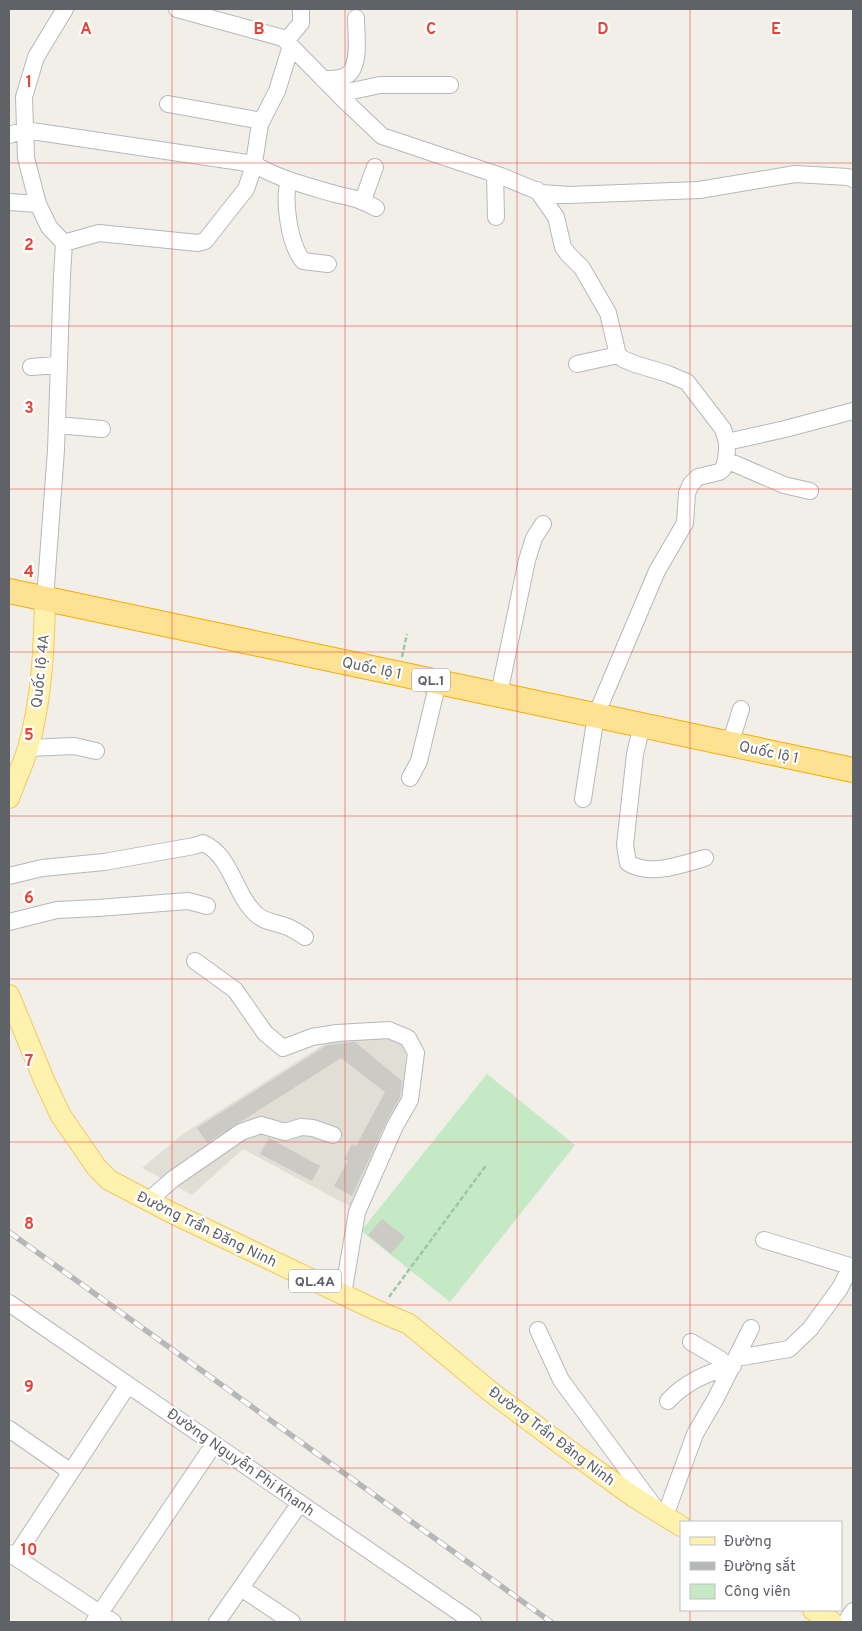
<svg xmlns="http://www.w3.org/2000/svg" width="862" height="1631" font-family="Overpass,sans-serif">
<rect width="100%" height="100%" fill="#f1efe8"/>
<path fill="#e1ded6" d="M 384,1037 L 395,1040 L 406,1049 L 404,1103 L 351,1207 L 243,1149 L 192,1195 L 142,1168 L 183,1134 L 334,1038 Z"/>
<path fill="#c5e8c5" d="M 487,1074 L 575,1145 L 450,1302 L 361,1231 Z"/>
<path fill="#cccac5" d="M 355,1042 L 402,1081 L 400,1097 L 386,1122 L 352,1196 L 334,1186 L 348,1161 L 344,1159 L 352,1144 L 356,1146 L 385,1092 L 341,1058 L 207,1143 L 197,1128 L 327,1045 Z
M 269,1138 L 320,1166 L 312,1181 L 260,1154 Z
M 382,1219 L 405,1237 L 391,1254 L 368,1235 Z"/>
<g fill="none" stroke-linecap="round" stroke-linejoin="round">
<g stroke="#b5b8bc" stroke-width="18">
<path id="minor" d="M 177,9 L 283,38 L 344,100 L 382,136 L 501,176 L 542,193 L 569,195 L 699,190 L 795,174 L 848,177 L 853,179
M 286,41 L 301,23 L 301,9
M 323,79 C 330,79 337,79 343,77 C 362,72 356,34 356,18
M 338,94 L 380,85 L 450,85
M 168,104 L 262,121
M 9,135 L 25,130 L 254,164 C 278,179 308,186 335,194 C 353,198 360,199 376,208
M 495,174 L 496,217
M 289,180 C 283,200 289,244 303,261 L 328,264
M 537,190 L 556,217 L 563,247 L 568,254 L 582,268 L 608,313 L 618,355 L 623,359 L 635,364 L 668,374 L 687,382 L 723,429 L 727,442 L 727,450 L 726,460 L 723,469 L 719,472 L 698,477 L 691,484 L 687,493 L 685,523 L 657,571 L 596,715 L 583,799
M 363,200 L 375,167
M 9,202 L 38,204
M 64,243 L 99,233 L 198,243 L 205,241 L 246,189 L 253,169 L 260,124 L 277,91 L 291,46
M 577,364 L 618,355
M 31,367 L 58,365
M 57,425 L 102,429
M 727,442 L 785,429 L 853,411
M 726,460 L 784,485 L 810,491
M 45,599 L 56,450 L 62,276 L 64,243 L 49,227 L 38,204 L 26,158 L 24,97 L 36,57 L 65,9
M 499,694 L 527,560 L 534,538 L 543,524
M 642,725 L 635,754 L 625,845 L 628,863 C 651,877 682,864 705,858
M 730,744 L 741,709
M 28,748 L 74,746 L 96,751
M 410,778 L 419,761 L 438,682
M 9,876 L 42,868 L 104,862 L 194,846 L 203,843 C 232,856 234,894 256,914 C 264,922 275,922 285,926 C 292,928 299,933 305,937
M 9,922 L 57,910 L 98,908 L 188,901 L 207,906
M 195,961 L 235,990 L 265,1033 L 283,1048 L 312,1037 L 337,1033 L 389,1030 L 408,1038 L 416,1053 L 410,1100 L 395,1126 L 357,1212 L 343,1294
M 148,1201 L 173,1179 L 241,1132 L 261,1125 L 285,1132 L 301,1127 L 313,1128 L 333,1135
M 764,1240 L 853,1267
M 9,1303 L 473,1622
M 538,1330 L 561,1380 L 656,1509
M 691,1342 L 720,1359 L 728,1367
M 737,1358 L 789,1349 L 810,1329 L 840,1288 L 849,1270 L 853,1267
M 668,1401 C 685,1382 708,1372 733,1366
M 9,1429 L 71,1472
M 665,1516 L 695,1434 L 716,1398 L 751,1328
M 9,1553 L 113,1622
M 15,1557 L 128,1385
M 241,1588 L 292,1622
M 94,1622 L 214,1444
M 217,1622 L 300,1503
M 846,1622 L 853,1611"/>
</g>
<g stroke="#f2c960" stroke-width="22">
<path id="major" d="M 9,798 C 15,781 23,765 28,748 C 42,699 44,649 45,599
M 9,995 L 44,1080 L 61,1116 L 97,1168 L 109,1180 L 172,1213 L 378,1311 L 409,1324 L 491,1392 L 570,1451 L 634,1497 L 681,1526
M 813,1610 L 832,1622"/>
</g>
<g stroke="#f9ab00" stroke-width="26">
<path id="highway" d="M 9,591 L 853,770"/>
</g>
<path stroke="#9cc7a9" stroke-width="2.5" stroke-dasharray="5 2.5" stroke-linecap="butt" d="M 402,657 L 407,634
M 389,1297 L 487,1164"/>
<use href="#minor" stroke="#fff" stroke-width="16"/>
<use href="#major" stroke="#fff2af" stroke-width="20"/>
<use href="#highway" stroke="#fde293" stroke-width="24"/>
<g stroke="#b6b7b8" stroke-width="5.5">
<path id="rail" d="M 9,1232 L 551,1622"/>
</g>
<use href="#rail" stroke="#fff" stroke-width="4" stroke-dasharray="11" stroke-linecap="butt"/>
</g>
<path fill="none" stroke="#ea4335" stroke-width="1" stroke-opacity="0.55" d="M 172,9 L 172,1622M 345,9 L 345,1622M 517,9 L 517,1622M 690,9 L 690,1522M 9,163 L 853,163M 9,326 L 853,326M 9,489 L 853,489M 9,652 L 853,652M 9,816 L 853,816M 9,979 L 853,979M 9,1142 L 853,1142M 9,1305 L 853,1305M 9,1468 L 853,1468M 690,1610 L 690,1622"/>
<g text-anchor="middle" stroke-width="4.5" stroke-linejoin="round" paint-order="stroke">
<g fill="#fff" stroke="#8f9295" stroke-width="1">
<rect x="412" y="668.5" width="38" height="23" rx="4"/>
<rect x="289" y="1269.5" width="52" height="23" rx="4"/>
</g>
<g font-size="14" font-weight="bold" fill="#5f6368">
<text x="431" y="685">QL.1</text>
<text x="315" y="1286">QL.4A</text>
</g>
<g font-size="15" fill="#5f6368" stroke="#fff">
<text transform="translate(372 668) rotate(12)" y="5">Quốc lộ 1</text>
<text transform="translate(40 671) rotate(-84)" y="5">Quốc lộ 4A</text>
<text transform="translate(769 752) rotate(12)" y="5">Quốc lộ 1</text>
<text transform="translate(207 1229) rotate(26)" y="5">Đường Trần Đăng Ninh</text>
<text transform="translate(552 1436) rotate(37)" y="5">Đường Trần Đăng Ninh</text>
<text transform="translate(241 1462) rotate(35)" y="5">Đường Nguyễn Phi Khanh</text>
</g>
</g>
<g font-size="16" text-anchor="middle" font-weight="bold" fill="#ea4335" stroke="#fff" stroke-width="4.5" stroke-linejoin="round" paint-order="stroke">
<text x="86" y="34">A</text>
<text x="259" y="34">B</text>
<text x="431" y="34">C</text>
<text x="603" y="34">D</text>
<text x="776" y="34">E</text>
<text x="29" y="87">1</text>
<text x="29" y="250">2</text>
<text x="29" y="413">3</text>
<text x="29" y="577">4</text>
<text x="29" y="740">5</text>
<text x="29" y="903">6</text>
<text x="29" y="1066">7</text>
<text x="29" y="1229">8</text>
<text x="29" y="1392">9</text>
<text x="29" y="1555">10</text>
</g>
<rect width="862" height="1631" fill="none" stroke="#5f6368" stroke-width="20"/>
<rect x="680" y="1521" width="162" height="90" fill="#ffffff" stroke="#bfc1c3"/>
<rect x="690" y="1537" width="25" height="8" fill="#fff2af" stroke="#bfc1c3"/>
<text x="724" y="1546" font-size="15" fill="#5f6368">Đường</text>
<rect x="690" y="1562" width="25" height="8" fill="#b6b7b8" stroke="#bfc1c3"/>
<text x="724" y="1571" font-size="15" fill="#5f6368">Đường sắt</text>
<rect x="690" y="1584" width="25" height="15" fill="#c5e8c5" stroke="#bfc1c3"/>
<text x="724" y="1596" font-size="15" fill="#5f6368">Công viên</text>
</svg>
